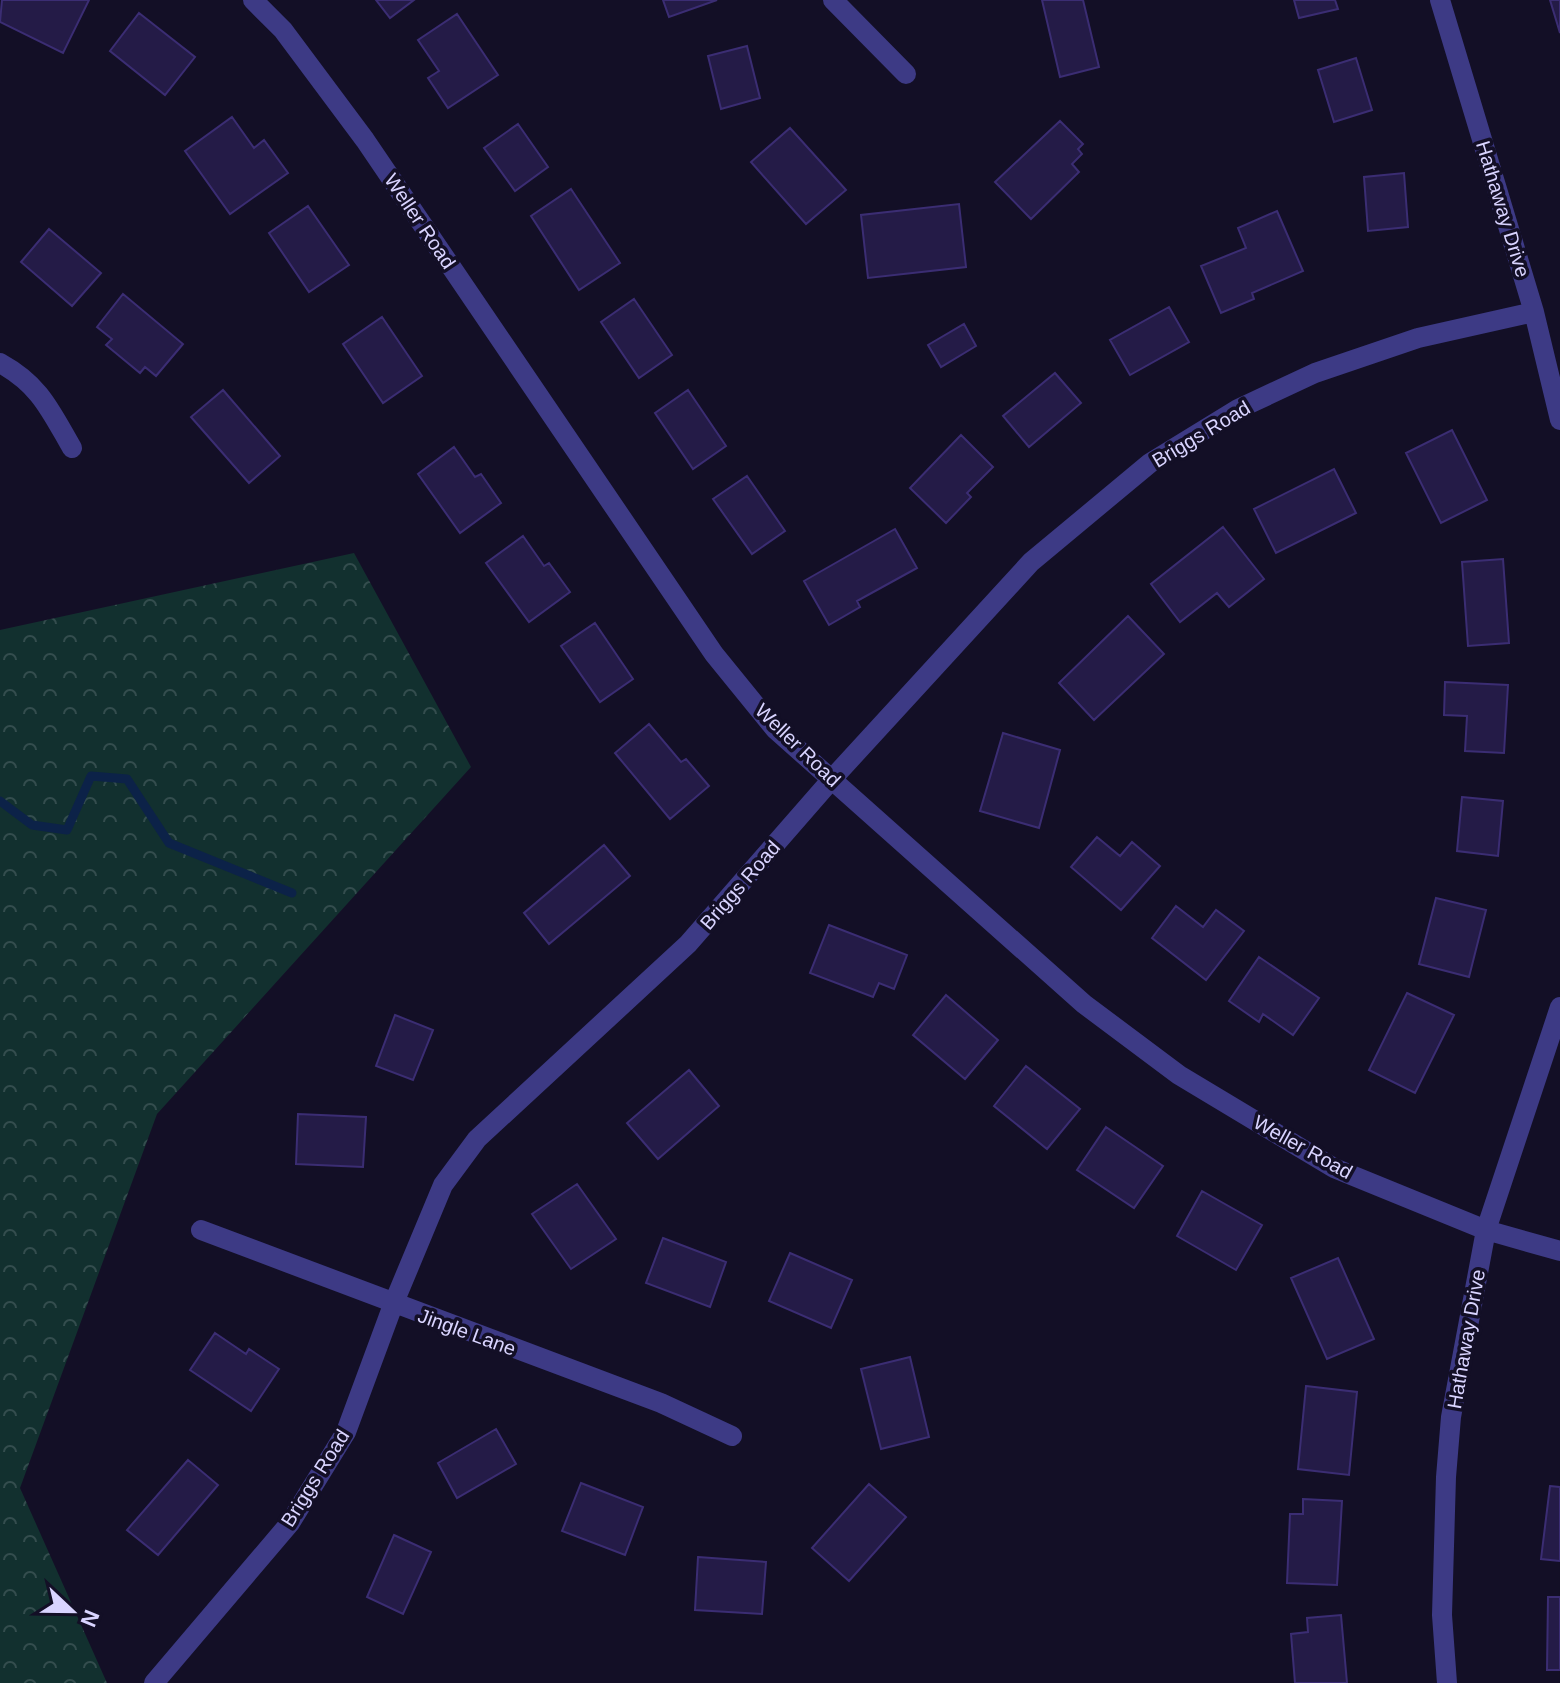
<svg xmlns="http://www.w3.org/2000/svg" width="1560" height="1683" font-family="Arial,sans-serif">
<defs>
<pattern id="forest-crowns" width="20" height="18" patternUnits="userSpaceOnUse" patternTransform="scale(2)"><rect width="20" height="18" fill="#12302f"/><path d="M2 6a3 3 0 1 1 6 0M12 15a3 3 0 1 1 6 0" fill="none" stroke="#344d4e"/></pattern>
</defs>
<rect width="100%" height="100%" fill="#130f26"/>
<path fill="url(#forest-crowns)" d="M 354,553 L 471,767 L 157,1114 L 20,1488 L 107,1683 L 0,1683 L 0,630 Z"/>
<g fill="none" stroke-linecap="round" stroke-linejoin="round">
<path stroke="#0c2248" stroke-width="9" d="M 0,801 L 32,825 L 67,830 L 91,776 L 127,779 L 169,843 L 292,893"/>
</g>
<path fill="#241b47" stroke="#3b2d73" stroke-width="2" d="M 2,0 L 89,0 L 63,53 L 0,22 Z
M 376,0 L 414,0 L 390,18 Z
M 663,0 L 717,0 L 669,17 Z
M 1042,0 L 1083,0 L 1099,67 L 1060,77 Z
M 1294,0 L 1335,0 L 1338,9 L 1299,18 Z
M 1550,0 L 1560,0 L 1560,33 Z
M 139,13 L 195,57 L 165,95 L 110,51 Z
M 457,14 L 498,75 L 448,108 L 428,78 L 439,71 L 418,40 Z
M 747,46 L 760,98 L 721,109 L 708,56 Z
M 1356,58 L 1372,110 L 1334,122 L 1318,70 Z
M 232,117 L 254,148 L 264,140 L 288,173 L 230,214 L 185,151 Z
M 1060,121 L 1083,144 L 1078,149 L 1082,154 L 1072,164 L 1079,172 L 1031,219 L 995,182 Z
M 518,124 L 548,167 L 515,191 L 484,148 Z
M 790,128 L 846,190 L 806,224 L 751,162 Z
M 1404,173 L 1408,227 L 1368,231 L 1364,177 Z
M 571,189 L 620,263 L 579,290 L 531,216 Z
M 959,204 L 966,267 L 868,278 L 861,215 Z
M 308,206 L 349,265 L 309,292 L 269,233 Z
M 1277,211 L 1303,271 L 1252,293 L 1254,299 L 1221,313 L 1201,266 L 1246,248 L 1238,228 Z
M 49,229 L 101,273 L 72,306 L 21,262 Z
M 123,294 L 183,344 L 156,376 L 145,367 L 140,373 L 106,345 L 112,339 L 97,327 Z
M 634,299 L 672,355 L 639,378 L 601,322 Z
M 1169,307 L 1189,342 L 1130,375 L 1110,340 Z
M 382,317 L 422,376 L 383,403 L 343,344 Z
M 964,324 L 976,346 L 941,367 L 928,345 Z
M 1055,373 L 1081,403 L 1029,447 L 1003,416 Z
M 223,390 L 280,456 L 249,483 L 191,417 Z
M 688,390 L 726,446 L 693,469 L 655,413 Z
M 1452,430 L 1487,500 L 1441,523 L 1406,453 Z
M 961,435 L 993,467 L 967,493 L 971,497 L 946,523 L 910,488 Z
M 454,447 L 475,477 L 481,474 L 501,503 L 460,533 L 418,474 Z
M 1334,469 L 1356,513 L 1276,553 L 1254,509 Z
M 747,476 L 785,531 L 752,554 L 713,499 Z
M 1223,527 L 1264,579 L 1229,607 L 1217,593 L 1180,622 L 1151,584 Z
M 895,529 L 917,568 L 857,601 L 860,607 L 829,625 L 804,581 Z
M 523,536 L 544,566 L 549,563 L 570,592 L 529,622 L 486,563 Z
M 1503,559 L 1509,643 L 1468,646 L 1462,562 Z
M 1128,616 L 1164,654 L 1094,720 L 1059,683 Z
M 595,623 L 633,679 L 600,702 L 561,646 Z
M 1445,682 L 1508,685 L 1504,753 L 1465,751 L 1467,716 L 1444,715 Z
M 649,724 L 681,762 L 686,759 L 709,786 L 670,819 L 615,753 Z
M 1003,733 L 1060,750 L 1039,828 L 980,811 Z
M 1462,797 L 1503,801 L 1498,856 L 1457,851 Z
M 1097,837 L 1120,856 L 1132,842 L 1160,866 L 1121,910 L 1071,867 Z
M 604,845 L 630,876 L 549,944 L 524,913 Z
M 1436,898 L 1486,910 L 1469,977 L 1419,964 Z
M 1176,906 L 1203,927 L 1216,910 L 1244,931 L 1206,980 L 1152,938 Z
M 829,925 L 907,955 L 894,989 L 879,983 L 873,997 L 810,973 Z
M 1259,957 L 1319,998 L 1293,1035 L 1263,1014 L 1259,1022 L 1229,1001 Z
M 1407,993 L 1454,1015 L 1415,1093 L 1369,1070 Z
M 946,995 L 998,1040 L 965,1079 L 913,1035 Z
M 395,1015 L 433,1030 L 413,1080 L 376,1066 Z
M 1026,1066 L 1080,1109 L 1047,1149 L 994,1106 Z
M 689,1070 L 719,1106 L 658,1159 L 627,1123 Z
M 298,1114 L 366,1117 L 363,1167 L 296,1164 Z
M 1106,1127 L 1163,1166 L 1134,1208 L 1077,1170 Z
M 577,1184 L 616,1239 L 571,1269 L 532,1214 Z
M 1202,1191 L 1262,1225 L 1236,1270 L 1177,1236 Z
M 663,1238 L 726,1262 L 710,1307 L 646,1283 Z
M 790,1253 L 852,1280 L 831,1328 L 769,1301 Z
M 1338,1258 L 1374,1339 L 1327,1359 L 1291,1278 Z
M 215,1333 L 246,1354 L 249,1349 L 279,1369 L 251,1411 L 190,1370 Z
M 910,1357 L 929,1437 L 881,1449 L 861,1369 Z
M 1306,1386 L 1357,1392 L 1349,1475 L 1298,1469 Z
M 496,1429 L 516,1464 L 457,1498 L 438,1463 Z
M 188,1460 L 218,1485 L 158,1555 L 127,1530 Z
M 581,1483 L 643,1507 L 625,1555 L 562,1531 Z
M 869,1484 L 906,1517 L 849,1581 L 812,1548 Z
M 1550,1486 L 1560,1487 L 1560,1561 L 1541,1559 Z
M 1303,1499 L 1342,1501 L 1337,1585 L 1287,1583 L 1290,1514 L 1303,1514 Z
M 394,1535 L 431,1552 L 403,1614 L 367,1597 Z
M 698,1557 L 766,1562 L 762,1614 L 695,1610 Z
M 1548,1597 L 1560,1597 L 1560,1670 L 1547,1670 Z
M 1341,1615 L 1347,1683 L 1295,1683 L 1291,1634 L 1308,1632 L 1307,1618 Z"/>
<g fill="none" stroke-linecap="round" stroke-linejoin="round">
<path stroke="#3d3a85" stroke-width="20" d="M 253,0 L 283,30 L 365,140 L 714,654 L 775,729 L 1084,1004 L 1179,1075 L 1334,1168 L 1486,1230 L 1560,1251
M 833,0 L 906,74
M 1440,0 L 1534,312 L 1560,420
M 0,363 C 40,385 50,410 72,448
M 201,1230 L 661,1403 L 732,1436
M 154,1683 L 290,1523 L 346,1432 L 393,1305 L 443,1185 L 477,1139 L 688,944 L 832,779 L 1031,562 L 1150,463 L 1238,409 L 1315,373 L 1418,338 L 1534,312
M 1447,1683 L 1442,1615 L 1446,1477 L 1451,1417 L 1486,1230 L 1560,1007"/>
</g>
<g text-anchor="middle" stroke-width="7" stroke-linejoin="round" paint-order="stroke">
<g font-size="20" fill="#d9d4ff" stroke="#130f26">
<text transform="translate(1503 209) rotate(73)" y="7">Hathaway Drive</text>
<text transform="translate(420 221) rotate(56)" y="7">Weller Road</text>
<text transform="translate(1201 434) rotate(-31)" y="7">Briggs Road</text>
<text transform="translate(798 745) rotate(44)" y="7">Weller Road</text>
<text transform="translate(740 885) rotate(-49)" y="7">Briggs Road</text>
<text transform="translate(1303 1147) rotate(29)" y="7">Weller Road</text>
<text transform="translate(467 1332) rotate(20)" y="7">Jingle Lane</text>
<text transform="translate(1466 1339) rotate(-80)" y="7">Hathaway Drive</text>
<text transform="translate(315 1478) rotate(-58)" y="7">Briggs Road</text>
</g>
</g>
<g transform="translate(72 1611) rotate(112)" stroke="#130f26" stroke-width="6" paint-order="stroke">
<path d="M0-6L14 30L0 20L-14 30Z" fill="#d9d4ff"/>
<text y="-12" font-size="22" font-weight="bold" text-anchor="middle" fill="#d9d4ff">N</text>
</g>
</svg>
